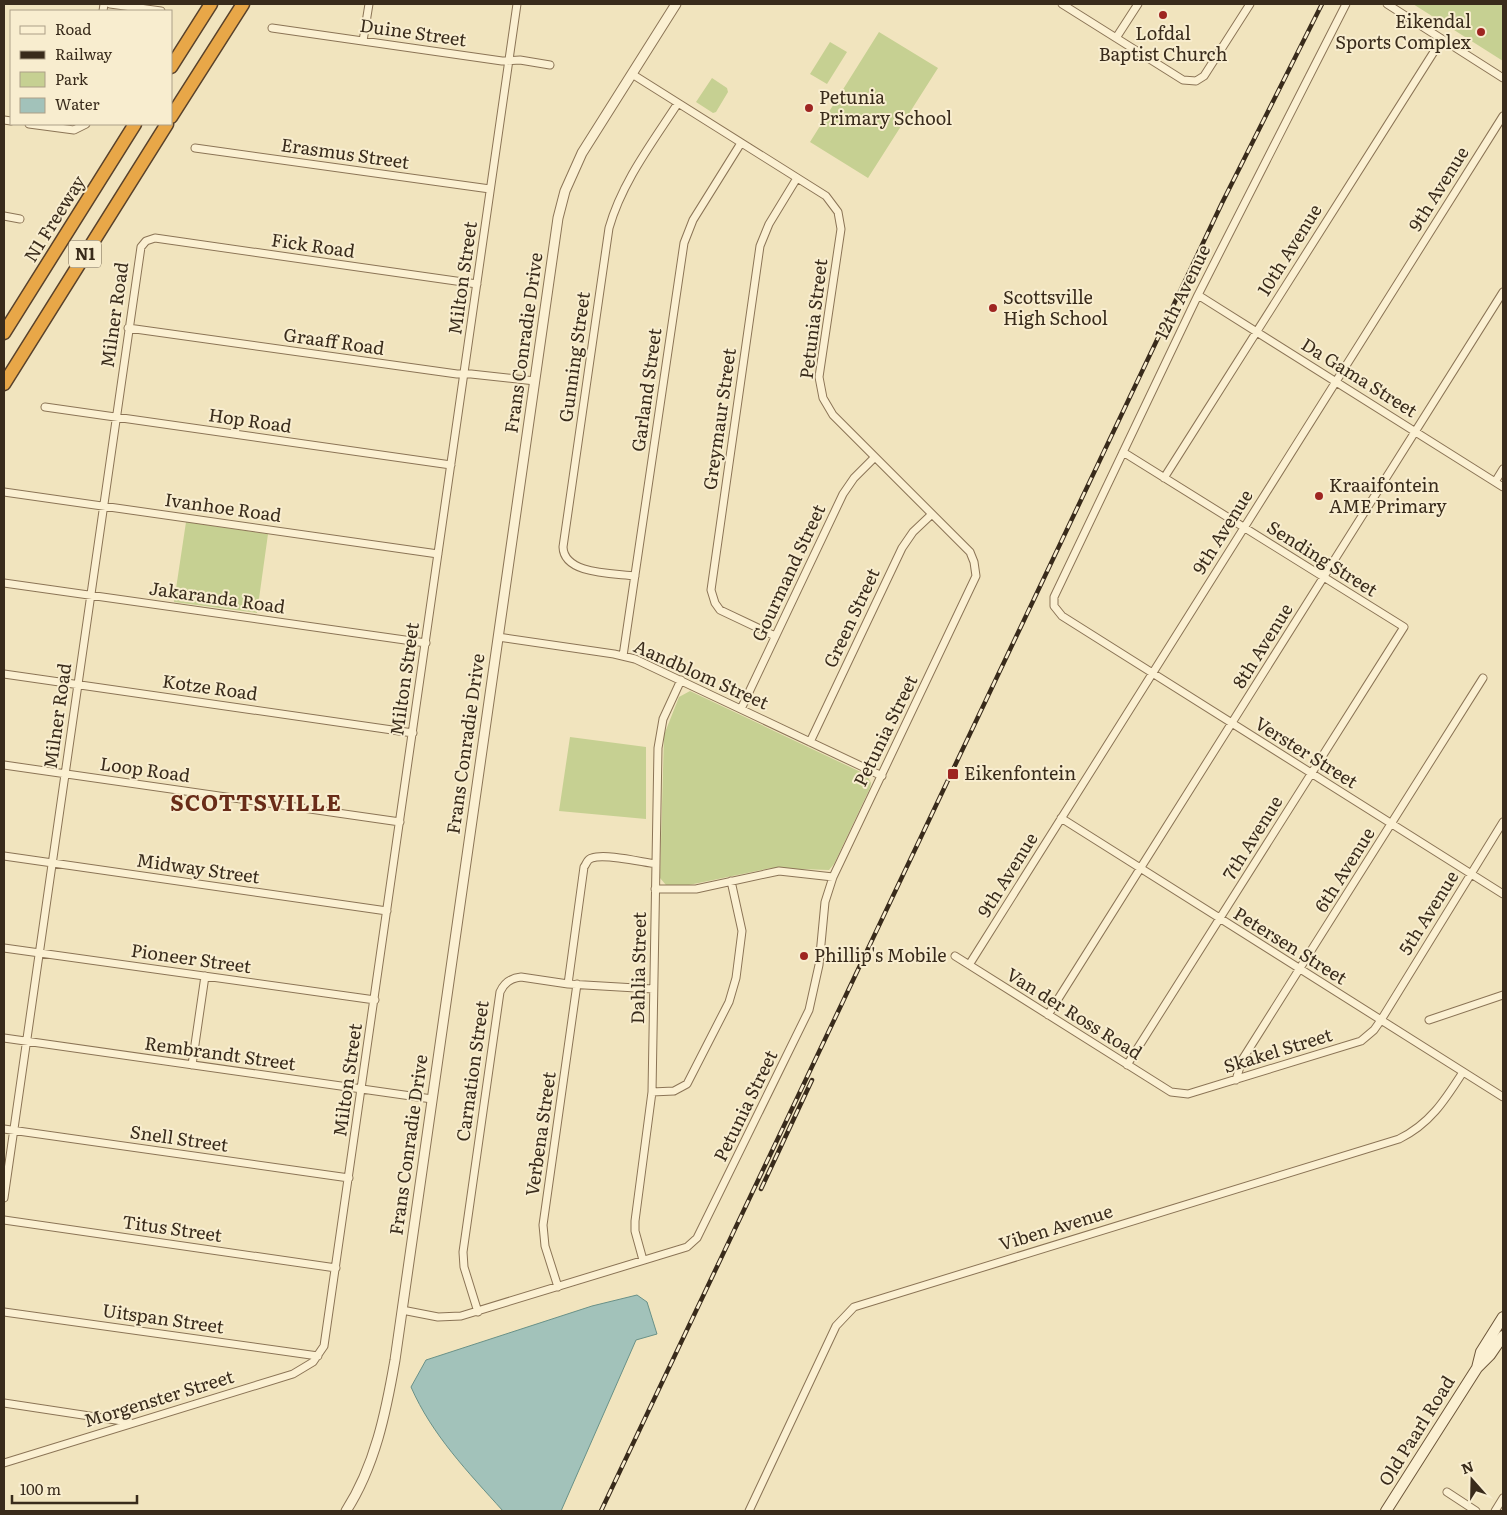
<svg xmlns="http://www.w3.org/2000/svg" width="1507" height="1515" font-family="Literata,serif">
<rect width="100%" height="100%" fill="#f1e4be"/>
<path fill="#c6d092" d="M 1413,4 L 1503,4 L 1503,61 Z
M 879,32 L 938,68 L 868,178 L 810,142 Z
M 830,42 L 847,52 L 827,84 L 810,74 Z
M 712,78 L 727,88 L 728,92 L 716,112 L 713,113 L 696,102 Z
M 186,522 L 268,534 L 257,613 L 174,602 Z
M 690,691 L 867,775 L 871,783 L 870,788 L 834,864 L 829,870 L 771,868 L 684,886 L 666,885 L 660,878 L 664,735 L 679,697 Z
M 570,737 L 646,747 L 646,819 L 559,811 Z"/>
<path fill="#a2c2ba" stroke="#699188" d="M 637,1295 L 647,1302 L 657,1334 L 636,1340 L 561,1511 L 503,1511 C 468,1472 432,1435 411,1387 L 426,1360 L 592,1306 Z"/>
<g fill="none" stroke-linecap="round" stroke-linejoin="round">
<g stroke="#8b7456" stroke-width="9">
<path id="minor" d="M 110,4 L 161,11
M 1062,4 L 1183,80 L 1196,81 L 1204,76 L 1250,4
M 1346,4 L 1198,295 L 1054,597 L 1054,606 L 1062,616 L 1503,894
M 1387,4 L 1503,78
M 103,11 L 104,4
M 272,28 L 502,61 L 520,60 L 550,65
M 1116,38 L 1138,4
M 363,41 L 369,4
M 4,120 L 11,121
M 29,124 L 74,130 L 86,124
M 195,148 L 490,189
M 4,216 L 20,219
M 1198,295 L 1503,487
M 128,328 L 457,374 L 471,374 L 535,381
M 45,407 L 451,465
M 1123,452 L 1404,627 L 1127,1065
M 1164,478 L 1442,39
M 1495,482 L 1503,469
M 4,492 L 438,554
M 635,576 C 614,573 564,575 563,547 L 609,228 C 622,182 652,143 678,103
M 4,583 L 426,643
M 775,636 L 720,610 L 715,603 L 711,590 L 760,246 L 769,224 L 797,178
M 498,637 L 614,654 L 635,659 L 882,776
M 623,656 L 684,243 L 693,220 L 741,143
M 4,674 L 413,733
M 741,709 L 843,494 L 854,478 L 875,457
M 810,742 L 902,548 L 913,532 L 932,514
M 4,765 L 400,822
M 1061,818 L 1503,1097
M 4,856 L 387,911
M 655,889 L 696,889 L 779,871 L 833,877
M 4,948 L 375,1000
M 955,956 L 1171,1092 L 1188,1094 L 1361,1041 L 1374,1030 L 1381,1020 L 1503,822
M 969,965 L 1503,116
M 568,984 L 584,867 C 587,863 587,859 592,858 C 605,853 641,862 656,864
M 1048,1015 L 1503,292
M 1429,1020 L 1503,995
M 4,1038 L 432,1099
M 192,1065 L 205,976
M 1236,1080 L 1242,1060 L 1483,678
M 652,1092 L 674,1091 L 687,1084 L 729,1002 L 736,978 L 742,931 L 731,881
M 4,1129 L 349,1178
M 4,1198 L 141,247 L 146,241 L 155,238 L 477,284
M 4,1220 L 336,1268
M 643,1260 L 635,1231 L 635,1221 L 652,1092 L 658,748 L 663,719 L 681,680
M 558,1287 L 545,1246 L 543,1225 L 577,984
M 402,1310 L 438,1317 L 461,1316 L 687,1247 L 697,1238 L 809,1010 L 819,965 L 825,902 L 833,877 L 976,576 L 974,562 L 970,552 L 833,415 L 823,398 L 819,377 L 841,229 L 838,212 L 826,196 L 632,74
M 4,1312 L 318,1356
M 478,1312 L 464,1267 L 463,1252 L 500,992 C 504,983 510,978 521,977 L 568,984 L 653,989
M 4,1403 L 129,1422
M 4,1463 L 293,1374 L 313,1362 L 324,1346 L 517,4
M 1447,1492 L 1476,1511
M 749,1511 L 836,1326 L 854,1307 L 1399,1139 C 1430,1124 1445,1100 1463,1072
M 1495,1511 L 1503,1498"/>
</g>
<g stroke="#8b7456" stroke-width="11">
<path id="tertiary" d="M 346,1511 C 375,1466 386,1412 395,1360 L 558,218 L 565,191 L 582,153 L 676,4"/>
</g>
<g stroke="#6c5539" stroke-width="12">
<path id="secondary" d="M 1477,1368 L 1481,1352 L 1503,1317
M 1386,1511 L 1477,1368 L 1490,1355 L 1503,1336"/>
</g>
<g stroke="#58412b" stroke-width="15">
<path id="motorway" d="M 171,67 L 211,4
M 171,117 L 243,4
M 4,333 L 135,124
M 4,384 L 167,124"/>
</g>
<use href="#minor" stroke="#fbf0d2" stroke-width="7"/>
<use href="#tertiary" stroke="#fbf0d2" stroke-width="9"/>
<use href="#secondary" stroke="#fbf0d2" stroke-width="10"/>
<use href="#motorway" stroke="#e8a748" stroke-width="12"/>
<g stroke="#392b1b" stroke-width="4.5">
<path id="rail" d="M 761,1189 L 812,1080
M 601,1511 L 1222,203 L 1322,4"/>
</g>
<use href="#rail" stroke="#f8edcf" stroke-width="2.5" stroke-dasharray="8" stroke-linecap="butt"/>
</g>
<g fill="#9e2521" stroke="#f8edcf" stroke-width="2">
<circle cx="1163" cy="15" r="5"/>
<circle cx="1481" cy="32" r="5"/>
<circle cx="809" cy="108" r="5"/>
<circle cx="993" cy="308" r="5"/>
<circle cx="1319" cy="496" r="5"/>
<rect x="947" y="768" width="12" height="12" rx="2.5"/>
<circle cx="804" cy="956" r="5"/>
</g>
<g text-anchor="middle" stroke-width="4" stroke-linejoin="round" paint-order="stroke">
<rect fill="#f8edcf" stroke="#726551" stroke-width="1" x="69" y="240.5" width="32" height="27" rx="4"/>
<g font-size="16" font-weight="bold" fill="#392b1b">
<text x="85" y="260">N1</text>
</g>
<g font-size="18" fill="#392b1b" stroke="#f8edcf" text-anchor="start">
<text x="1471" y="28" text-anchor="end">Eikendal<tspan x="1471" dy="21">Sports Complex</tspan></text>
<text x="1163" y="40" text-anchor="middle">Lofdal<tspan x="1163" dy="21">Baptist Church</tspan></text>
<text x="819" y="104">Petunia<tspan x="819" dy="21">Primary School</tspan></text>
<text x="1003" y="304">Scottsville<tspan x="1003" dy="21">High School</tspan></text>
<text x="1329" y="492">Kraaifontein<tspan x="1329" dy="21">AME Primary</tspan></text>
<text x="964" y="780">Eikenfontein</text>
<text x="814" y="962">Phillip's Mobile</text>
</g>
<g font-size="18" fill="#392b1b" stroke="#f8edcf">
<text transform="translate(413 33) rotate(8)" y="6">Duine Street</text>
<text transform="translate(345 154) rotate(8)" y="6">Erasmus Street</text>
<text transform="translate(1439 189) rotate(-58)" y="6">9th Avenue</text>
<text transform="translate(55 219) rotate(-58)" y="6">N1 Freeway</text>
<text transform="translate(313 246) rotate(8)" y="6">Fick Road</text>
<text transform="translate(1290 250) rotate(-58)" y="6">10th Avenue</text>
<text transform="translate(463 278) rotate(-82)" y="6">Milton Street</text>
<text transform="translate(1183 292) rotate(-64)" y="6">12th Avenue</text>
<text transform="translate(115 315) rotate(-82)" y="6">Milner Road</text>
<text transform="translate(814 319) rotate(-83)" y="6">Petunia Street</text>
<text transform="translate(334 342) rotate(8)" y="6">Graaff Road</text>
<text transform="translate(524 343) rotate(-82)" y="6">Frans Conradie Drive</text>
<text transform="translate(575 357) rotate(-82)" y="6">Gunning Street</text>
<text transform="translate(1359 378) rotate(32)" y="6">Da Gama Street</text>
<text transform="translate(647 390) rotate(-82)" y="6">Garland Street</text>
<text transform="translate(720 419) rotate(-82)" y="6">Greymaur Street</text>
<text transform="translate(250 421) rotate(8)" y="6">Hop Road</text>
<text transform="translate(223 508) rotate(8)" y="6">Ivanhoe Road</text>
<text transform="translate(1223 532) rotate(-58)" y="6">9th Avenue</text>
<text transform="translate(1322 559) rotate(32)" y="6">Sending Street</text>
<text transform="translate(789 573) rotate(-65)" y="6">Gourmand Street</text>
<text transform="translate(217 598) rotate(8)" y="6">Jakaranda Road</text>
<text transform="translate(852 618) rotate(-65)" y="6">Green Street</text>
<text transform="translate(1263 646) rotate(-58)" y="6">8th Avenue</text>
<text transform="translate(701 675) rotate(24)" y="6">Aandblom Street</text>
<text transform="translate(405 679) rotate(-82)" y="6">Milton Street</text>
<text transform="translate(210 688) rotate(8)" y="6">Kotze Road</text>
<text transform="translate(58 716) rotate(-82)" y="6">Milner Road</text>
<text transform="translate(886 731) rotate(-64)" y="6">Petunia Street</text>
<text transform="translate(466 744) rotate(-82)" y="6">Frans Conradie Drive</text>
<text transform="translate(1306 753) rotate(32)" y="6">Verster Street</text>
<text transform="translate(145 770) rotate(8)" y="6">Loop Road</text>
<text transform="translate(1253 838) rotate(-58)" y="6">7th Avenue</text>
<text transform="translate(198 869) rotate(8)" y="6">Midway Street</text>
<text transform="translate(1345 870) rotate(-58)" y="6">6th Avenue</text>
<text transform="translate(1008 875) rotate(-58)" y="6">9th Avenue</text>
<text transform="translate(1429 913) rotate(-58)" y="6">5th Avenue</text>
<text transform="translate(1290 946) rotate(32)" y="6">Petersen Street</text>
<text transform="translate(191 959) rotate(8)" y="6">Pioneer Street</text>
<text transform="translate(639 968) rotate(-89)" y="6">Dahlia Street</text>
<text transform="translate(1074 1014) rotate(32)" y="6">Van der Ross Road</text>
<text transform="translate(1278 1051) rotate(-17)" y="6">Skakel Street</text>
<text transform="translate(220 1054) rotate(8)" y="6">Rembrandt Street</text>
<text transform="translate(473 1071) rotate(-82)" y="6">Carnation Street</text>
<text transform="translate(348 1080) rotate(-82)" y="6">Milton Street</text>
<text transform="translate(746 1106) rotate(-64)" y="6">Petunia Street</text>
<text transform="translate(541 1134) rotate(-82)" y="6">Verbena Street</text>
<text transform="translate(179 1139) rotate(8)" y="6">Snell Street</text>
<text transform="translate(409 1145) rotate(-82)" y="6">Frans Conradie Drive</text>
<text transform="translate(1056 1228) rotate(-17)" y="6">Viben Avenue</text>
<text transform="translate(172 1229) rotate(8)" y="6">Titus Street</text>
<text transform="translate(163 1319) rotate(8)" y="6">Uitspan Street</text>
<text transform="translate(159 1399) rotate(-17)" y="6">Morgenster Street</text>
<text transform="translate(1417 1431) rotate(-58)" y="6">Old Paarl Road</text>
</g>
<g font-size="22" font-weight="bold" letter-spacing="1" fill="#692c18" stroke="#f8edcf">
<text x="256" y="811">SCOTTSVILLE</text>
</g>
</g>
<rect width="1507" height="1515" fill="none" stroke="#392b1b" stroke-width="10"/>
<rect x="10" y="10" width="162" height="115" fill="#f8edcf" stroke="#ac9f87"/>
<rect x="20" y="26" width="25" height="8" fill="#fbf0d2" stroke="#ac9f87"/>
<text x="55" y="35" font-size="15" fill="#392b1b">Road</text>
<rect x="20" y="51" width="25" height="8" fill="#392b1b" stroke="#ac9f87"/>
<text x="55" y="60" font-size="15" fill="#392b1b">Railway</text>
<rect x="20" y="72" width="25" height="15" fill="#c6d092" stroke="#ac9f87"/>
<text x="55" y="85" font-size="15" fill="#392b1b">Park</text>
<rect x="20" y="98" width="25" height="15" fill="#a2c2ba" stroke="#ac9f87"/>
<text x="55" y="110" font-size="15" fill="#392b1b">Water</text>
<g transform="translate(1472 1480) rotate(340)" stroke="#f8edcf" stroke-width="4" paint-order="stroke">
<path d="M0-4L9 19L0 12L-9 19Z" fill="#392b1b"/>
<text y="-8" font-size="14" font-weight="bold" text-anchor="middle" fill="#392b1b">N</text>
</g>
<path d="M12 1495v8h125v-8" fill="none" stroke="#392b1b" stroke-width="2.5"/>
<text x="20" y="1495" font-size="15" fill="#392b1b" stroke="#f8edcf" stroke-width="4" paint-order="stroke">100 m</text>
</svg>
